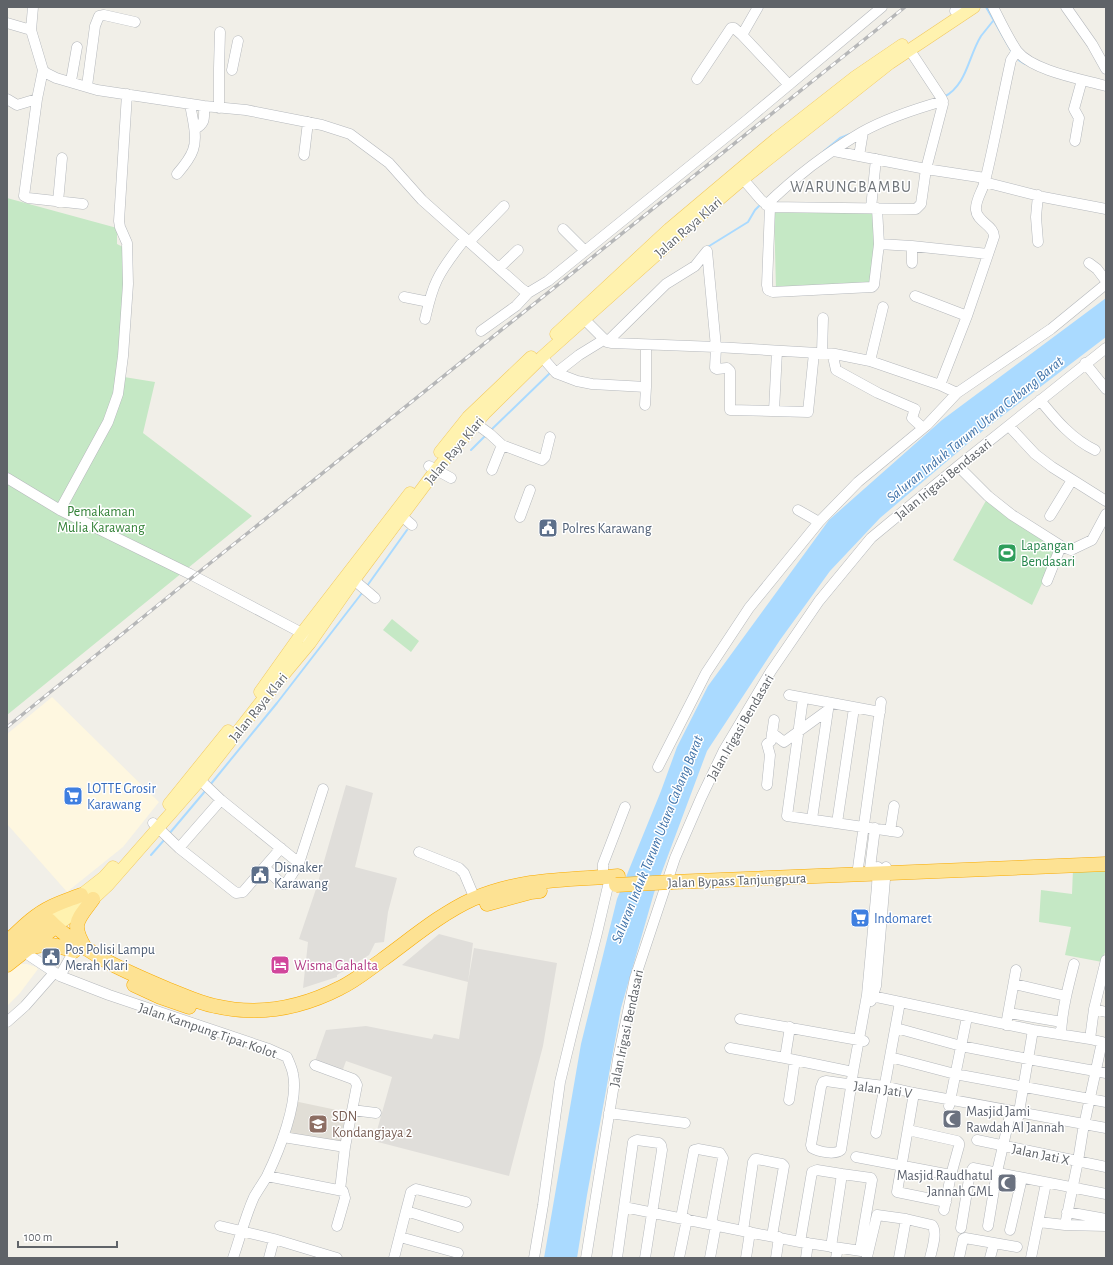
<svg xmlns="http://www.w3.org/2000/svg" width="1113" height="1265" font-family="'Alegreya Sans',sans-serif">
<rect width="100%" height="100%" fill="#f1efe8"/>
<path fill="#fef7e0" d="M 52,697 L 159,802 L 123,847 L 67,892 L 7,824 L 7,734 Z
M 20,964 L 27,964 L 36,967 L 38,969 L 20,993 L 7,1006 L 7,974 Z"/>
<path fill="#e0deda" d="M 346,785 L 373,793 L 355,867 L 397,878 L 388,912 L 384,942 L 375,943 L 369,955 L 337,975 L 337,977 L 303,988 L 308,942 L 299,939 L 316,889 Z
M 439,934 L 473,943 L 468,982 L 474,948 L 557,963 L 543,1046 L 509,1176 L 374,1141 L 392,1077 L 346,1061 L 342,1072 L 315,1061 L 326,1030 L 366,1026 L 432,1039 L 434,1034 L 459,1039 L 468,982 L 402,965 Z"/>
<path fill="#e1ded6" d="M 294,1101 L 351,1113 L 345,1146 L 285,1135 Z"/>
<path fill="#c5e8c5" d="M 7,198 L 117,228 L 117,244 L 131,251 L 124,377 L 155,382 L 143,433 L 252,516 L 7,715 Z
M 877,208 L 874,285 L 776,289 L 774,210 Z
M 988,497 L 1060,545 L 1032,605 L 953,560 Z
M 392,619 L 419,641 L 411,652 L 383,630 Z
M 1106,867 L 1106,949 L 1102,962 L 1065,955 L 1071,927 L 1039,922 L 1041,890 L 1072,894 L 1073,869 Z"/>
<path fill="#aadaff" d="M 1106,298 L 1106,337 L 985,429 L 880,518 L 830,571 L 780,640 L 707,751 L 654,893 L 621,1008 L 587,1195 L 577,1258 L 544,1258 L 581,1044 L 617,899 L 661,791 L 677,747 L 708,686 L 829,520 L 942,420 Z"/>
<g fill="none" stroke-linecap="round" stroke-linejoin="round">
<path stroke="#aadaff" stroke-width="2" d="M 986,7 L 1012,52
M 1016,57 L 1020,61 L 1025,64
M 944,97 C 967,85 968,57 981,36 C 985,31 989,26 993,21
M 824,151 L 840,138 L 850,134
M 706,248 L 748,222 L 755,210 L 761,204
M 491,430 L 551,372
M 471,450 L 486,435
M 367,586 L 407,530
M 210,785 L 277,703 L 362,593
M 169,834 L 206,790
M 151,855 L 165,839"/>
<g stroke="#b5b8bc" stroke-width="11">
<path id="minor" d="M 993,7 C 1000,21 1008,38 1017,51 C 1033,71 1081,79 1106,86
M 1066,7 L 1092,44 L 1106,69
M 955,11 L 959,7
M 7,23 L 31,30 L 43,70 L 46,73 L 56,78 L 97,90 L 204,106 L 246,110 L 322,125 L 350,134 L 389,163 L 422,200 L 522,289 L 528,293 L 548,281 L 585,251 L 747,120 L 882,7
M 31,30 L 33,7
M 742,35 L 789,85
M 232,70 L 238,41
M 697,79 L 731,28 L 734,28 L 742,35 L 758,7
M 71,81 L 77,47
M 87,86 L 95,26 L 99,16 L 104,15 L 135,22
M 7,99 L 17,105 L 37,99 L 43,70
M 37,99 L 24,196 L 28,198 L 83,204
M 219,108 L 219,68 L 220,32
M 195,129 C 206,123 204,118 204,106
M 863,132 L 859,156 L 926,169 L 985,178
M 1075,141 L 1079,118 L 1074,109 L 1082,80
M 834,151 L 859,156
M 304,155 L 308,122
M 177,174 C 183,167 190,159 193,150 C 198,137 192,117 190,104
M 743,179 L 761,200 L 770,207 L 916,209 L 921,204 L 926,169 L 943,104 L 942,99 L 909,49
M 984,182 L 1043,197 L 1106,209
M 58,202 L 62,158
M 766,205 C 795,177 828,152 862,132 C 887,118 915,109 943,101
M 770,207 L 767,285 L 768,290 L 773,292 L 872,287 L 874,285 L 879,244 L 877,208
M 871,208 L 876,159
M 563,229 L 585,251
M 469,242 L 504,206
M 1038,242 L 1036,217 L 1038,195
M 879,244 L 912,246 L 988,254
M 912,246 L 912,263
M 1089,263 L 1097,269 L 1106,281
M 499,268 L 518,250
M 915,296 L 967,316
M 404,297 L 429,302
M 579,314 L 607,342 L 612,343 L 716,347 L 835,354 L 870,361 L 940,385 L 957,393
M 425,319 C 428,306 431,292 437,280 C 444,265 455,252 465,239
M 481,331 L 516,306 L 528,293
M 607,342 L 666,284 L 695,266 L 707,251 L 716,347 L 715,368 L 717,369 L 727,368 L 730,371 L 730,410 L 808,412 L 814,353
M 822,353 L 823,318
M 835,354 L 834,361 L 836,370 L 878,393 L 915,409 L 912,418 L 923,428
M 542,357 L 556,373 L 577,381 L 592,384 L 646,387
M 870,361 L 883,307
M 1085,363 L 1106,389
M 556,373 L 579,355 L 605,339
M 940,385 L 967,316 L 994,237 C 995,226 977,222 976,210 C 975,200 983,190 985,181 C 995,141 1002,100 1011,60 L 1017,51
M 1040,400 C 1056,420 1072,439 1095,450
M 645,405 L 646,387 L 646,345
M 774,411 L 777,351
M 475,423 L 490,434 L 502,445 L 542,460 L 545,457 L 550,437
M 1009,426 L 1035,454 L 1052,467 L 1106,501
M 429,466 L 451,478
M 958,466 L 988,496 L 1012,515 L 1061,546 L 1047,581
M 492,470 L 502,445
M 7,478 L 60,510 L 190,574 L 302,633 L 306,638
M 60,510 L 108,422 L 118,394 L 123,356 L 128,284 L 127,243 L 120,227 L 119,221 L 127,94
M 798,510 L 819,522
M 396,511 L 412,525
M 1050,516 L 1072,480
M 520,517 L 530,490
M 1061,546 L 1071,550 L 1092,540 L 1106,514
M 354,580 L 375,598
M 789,695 L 880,712
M 803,698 L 787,816 L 898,832
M 772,733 L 784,742 L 828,710
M 658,767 L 706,673 L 749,608 L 819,522 L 858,482 L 927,425 L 957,393 L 1051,329 L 1106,284
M 200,780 L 221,800 L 299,863
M 767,785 L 770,755 L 767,744 L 771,741 L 774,720
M 812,819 L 829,703
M 153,823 L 179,848 L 236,893 L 243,892 L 281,848
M 837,823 L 854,708
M 890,831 L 894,806
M 179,848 L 221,800
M 419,852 L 459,868 L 464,873 L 475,899
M 265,868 L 282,884 L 286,884 L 299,863 L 323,789
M 858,868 L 881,702
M 870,868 L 875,828
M 603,877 L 603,864 L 625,807
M 24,952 L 60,976 L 109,995 L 269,1049 L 287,1057 C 289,1062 292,1068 293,1074 C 299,1102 279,1151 267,1176 C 263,1183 258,1190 254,1197 C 245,1217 240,1238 233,1258
M 60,976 L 74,951
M 1014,984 L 1066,996
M 867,995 L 877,886 L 878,867
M 871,1001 L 876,986 L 886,867
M 1094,1009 L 1106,1012
M 1009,1013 L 1062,1022
M 740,1019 L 864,1041
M 7,1022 L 25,1006 L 54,973
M 1006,1025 L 1016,970
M 790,1027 L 785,1058 L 853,1072
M 896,1028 L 961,1046 L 1028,1059 L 1106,1073
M 1061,1034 C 1062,1010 1068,987 1074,964
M 1090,1039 L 1094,1009 L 1106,960
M 1106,1043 L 1090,1039 L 1033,1030 L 867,995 L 853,1072 L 851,1087 L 841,1150 C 835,1155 819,1152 812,1148 L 811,1145 L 821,1087 L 823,1082 L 826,1081 L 847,1084 L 852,1082 L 884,1086 L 914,1093 L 1106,1128
M 730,1048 L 785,1058
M 890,1057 L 955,1074 L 1106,1102
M 315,1065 L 353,1079 L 355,1081 L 357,1085 L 345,1147 L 340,1190
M 914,1093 L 897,1192 L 946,1202
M 789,1100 L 795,1060
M 949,1106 L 967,1017
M 352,1110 L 376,1113
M 609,1113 L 685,1123
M 1018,1118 L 1033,1030
M 908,1130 L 957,1141 L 959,1143 L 959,1146 L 951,1175 L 944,1210
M 876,1133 L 900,1002
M 283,1137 L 345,1147
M 977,1140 L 1106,1167
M 856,1157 L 951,1175
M 842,1174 L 871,1178 L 872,1180 L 860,1250
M 267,1176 L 343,1191 L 345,1198 L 337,1226
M 624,1207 L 633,1142 L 637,1140 L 659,1143 L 661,1145 L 662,1150 L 645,1258
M 406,1211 L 411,1192 L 416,1189 L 466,1202
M 1067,1212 L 1106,1219
M 681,1218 L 694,1150 L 698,1149 L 720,1153 L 723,1158 L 711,1224
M 1039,1222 L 1065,1225 L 1106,1226
M 1065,1225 L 1078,1161 L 1083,1130 L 1102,1042
M 220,1226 L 274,1239 L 337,1258
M 988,1226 L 997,1172 L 1011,1111
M 961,1228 L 970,1173 L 973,1168 L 1106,1194
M 1010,1230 L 1022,1178
M 743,1231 L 753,1162 L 755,1159 L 757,1159 L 782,1164 L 784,1166 L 772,1236
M 400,1237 L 458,1253
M 800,1242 L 812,1172 L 817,1170 L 842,1174 L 831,1247
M 867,1257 L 877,1215 L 906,1219 L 932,1225 C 938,1232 932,1249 930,1258
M 269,1258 L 274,1239
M 394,1258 L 406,1211 L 458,1227
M 534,1258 L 543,1205 L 560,1082 L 575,1020 L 597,933 L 608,886
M 586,1258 L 618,1059 L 635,978 L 675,858 L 701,798 L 724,750 L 771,671 L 819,601 L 871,538 L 958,466 L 1106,348
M 617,1258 L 624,1207 L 743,1231 L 800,1242 L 868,1252
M 679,1258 L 687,1219
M 710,1258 L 716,1225
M 746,1258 L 750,1232
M 776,1258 L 779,1237
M 806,1258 L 808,1243
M 836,1258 L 838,1248
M 899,1258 L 906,1219
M 959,1258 L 963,1239 L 965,1238 L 1017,1247
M 990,1258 L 994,1243
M 1031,1258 L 1046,1183"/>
</g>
<g stroke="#f2c960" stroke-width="13">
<path id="major" d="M 556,334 L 669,229 L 776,139 L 855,77 L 902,45
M 440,452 L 468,417 L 531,357
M 260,692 L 302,633 L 410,493
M 169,804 L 228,731
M 49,920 L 104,877 L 113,867
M 55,927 L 93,899 L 108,885 L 200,780 L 260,703 L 310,643 L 354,580 L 436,470 L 485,413 L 542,357 L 702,214 L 743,179 L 890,63 L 974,7"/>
</g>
<g stroke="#f9ab00" stroke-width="15">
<path id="highway" d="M 672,882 L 1106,864
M 487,904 L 531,892 L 540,891
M 7,942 C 21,929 34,915 51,907 C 61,902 71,899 81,895
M 32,947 C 49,943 57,945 74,951
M 85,948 C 70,923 78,920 93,899
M 7,951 L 49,920 C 66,938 89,950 110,963 C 129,973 148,981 167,989 C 183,995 199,1003 215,1006 C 258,1016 301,1008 340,988 C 355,981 368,970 382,960 C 411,939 440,914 473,899 C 522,878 567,880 618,876
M 7,965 L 55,927
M 134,985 L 160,997 L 189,1007"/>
</g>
<use href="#minor" stroke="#fff" stroke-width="10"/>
<use href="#major" stroke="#fff2af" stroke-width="12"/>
<use href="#highway" stroke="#fde293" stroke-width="14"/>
<g stroke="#b6b7b8" stroke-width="3.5">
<path id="rail" d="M 7,727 L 194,576 L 905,7"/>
</g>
<use href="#rail" stroke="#fff" stroke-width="2" stroke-dasharray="6" stroke-linecap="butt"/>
<g stroke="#f9ab00" stroke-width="15" stroke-linecap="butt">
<path id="highway-bridge" d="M 616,885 L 672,882"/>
</g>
<use href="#highway-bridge" stroke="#fde293" stroke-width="14"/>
</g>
<defs>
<g id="civic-square" transform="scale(1)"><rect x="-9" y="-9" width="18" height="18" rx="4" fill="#5c6f8a" stroke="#fff"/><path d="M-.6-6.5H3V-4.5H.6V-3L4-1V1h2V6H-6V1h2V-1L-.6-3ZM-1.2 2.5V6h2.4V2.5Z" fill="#fff"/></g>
<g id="stadium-square" transform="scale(1)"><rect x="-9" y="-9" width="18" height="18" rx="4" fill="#2e9e5b" stroke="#fff"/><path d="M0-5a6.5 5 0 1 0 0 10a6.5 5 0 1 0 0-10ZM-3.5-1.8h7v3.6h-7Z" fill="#fff"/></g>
<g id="supermarket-square" transform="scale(1)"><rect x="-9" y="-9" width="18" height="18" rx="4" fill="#3f7fe0" stroke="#fff"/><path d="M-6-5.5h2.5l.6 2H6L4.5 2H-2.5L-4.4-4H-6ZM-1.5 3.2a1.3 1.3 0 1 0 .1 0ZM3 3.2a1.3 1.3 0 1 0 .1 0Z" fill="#fff"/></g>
<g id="hotel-square" transform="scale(1)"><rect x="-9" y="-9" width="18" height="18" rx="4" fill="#d1479c" stroke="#fff"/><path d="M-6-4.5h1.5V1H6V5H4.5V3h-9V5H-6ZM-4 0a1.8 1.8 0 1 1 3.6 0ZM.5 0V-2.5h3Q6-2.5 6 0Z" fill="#fff"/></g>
<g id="mosque-square" transform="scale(1)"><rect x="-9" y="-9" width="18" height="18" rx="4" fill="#6b7280" stroke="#fff"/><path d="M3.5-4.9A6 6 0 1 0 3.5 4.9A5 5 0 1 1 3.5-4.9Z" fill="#fff"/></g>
<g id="school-square" transform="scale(1)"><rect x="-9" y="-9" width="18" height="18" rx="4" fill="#8d6e63" stroke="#fff"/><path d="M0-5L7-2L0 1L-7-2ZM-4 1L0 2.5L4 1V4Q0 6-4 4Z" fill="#fff"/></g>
</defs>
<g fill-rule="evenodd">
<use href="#civic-square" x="548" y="528"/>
<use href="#stadium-square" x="1007" y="553"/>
<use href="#supermarket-square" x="73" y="796"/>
<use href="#civic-square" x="260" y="875"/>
<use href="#supermarket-square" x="860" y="918"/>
<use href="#civic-square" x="51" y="957"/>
<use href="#hotel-square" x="280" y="965"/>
<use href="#mosque-square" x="952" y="1119"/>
<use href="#school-square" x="318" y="1124"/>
<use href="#mosque-square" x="1007" y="1183"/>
</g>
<g text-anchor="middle" stroke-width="3" stroke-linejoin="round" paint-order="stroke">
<g font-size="14" fill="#5f6368" stroke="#fff">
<text transform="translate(688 227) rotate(-41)" y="5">Jalan Raya Klari</text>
<text transform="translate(454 450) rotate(-50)" y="5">Jalan Raya Klari</text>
<text transform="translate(943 479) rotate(-39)" y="5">Jalan Irigasi Bendasari</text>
<text transform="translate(258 707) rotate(-51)" y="5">Jalan Raya Klari</text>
<text transform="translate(740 727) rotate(-60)" y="5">Jalan Irigasi Bendasari</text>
<text transform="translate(737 880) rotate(-2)" y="5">Jalan Bypass Tanjungpura</text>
<text transform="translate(626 1028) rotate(-78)" y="5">Jalan Irigasi Bendasari</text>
<text transform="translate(208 1030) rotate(19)" y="5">Jalan Kampung Tipar Kolot</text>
<text transform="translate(883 1089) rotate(8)" y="5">Jalan Jati V</text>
<text transform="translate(1041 1154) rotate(12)" y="5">Jalan Jati X</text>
</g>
<g font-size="14" fill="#348238" stroke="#fff">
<text x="101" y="516">Pemakaman<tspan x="101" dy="16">Mulia Karawang</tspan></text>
</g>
<g font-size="14" fill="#4e5e75" stroke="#fff" text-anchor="start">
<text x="562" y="533">Polres Karawang</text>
<text x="274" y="872">Disnaker<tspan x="274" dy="16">Karawang</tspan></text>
<text x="65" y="954">Pos Polisi Lampu<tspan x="65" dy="16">Merah Klari</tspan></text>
</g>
<g font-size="14" fill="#27864d" stroke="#fff" text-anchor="start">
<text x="1021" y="550">Lapangan<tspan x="1021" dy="16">Bendasari</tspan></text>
</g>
<g font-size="14" fill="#366cbe" stroke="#fff" text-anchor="start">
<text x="87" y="793">LOTTE Grosir<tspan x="87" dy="16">Karawang</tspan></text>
<text x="874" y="923">Indomaret</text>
</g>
<g font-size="14" fill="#b23c85" stroke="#fff" text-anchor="start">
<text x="294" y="970">Wisma Gahalta</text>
</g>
<g font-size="14" fill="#5b616d" stroke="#fff" text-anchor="start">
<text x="966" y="1116">Masjid Jami<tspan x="966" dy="16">Rawdah Al Jannah</tspan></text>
<text x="993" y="1180" text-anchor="end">Masjid Raudhatul<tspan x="993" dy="16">Jannah GML</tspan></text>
</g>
<g font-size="14" fill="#785e54" stroke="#fff" text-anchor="start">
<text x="332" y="1121">SDN<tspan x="332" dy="16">Kondangjaya 2</tspan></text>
</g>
<g font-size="15" font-style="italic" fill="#4174aa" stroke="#fff">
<text transform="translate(975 429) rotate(-39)" y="5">Saluran Induk Tarum Utara Cabang Barat</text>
<text transform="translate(657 839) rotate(-68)" y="5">Saluran Induk Tarum Utara Cabang Barat</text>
</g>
<g font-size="16" letter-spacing="1" fill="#70757a" stroke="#fff">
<text x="851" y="192">WARUNGBAMBU</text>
</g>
</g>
<rect width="1113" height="1265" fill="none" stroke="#5f6368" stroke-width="16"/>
<path d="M18 1241v6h99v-6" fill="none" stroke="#5f6368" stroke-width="2"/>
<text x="24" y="1241" font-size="12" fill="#5f6368" stroke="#ffffff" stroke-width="3" paint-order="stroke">100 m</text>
</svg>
